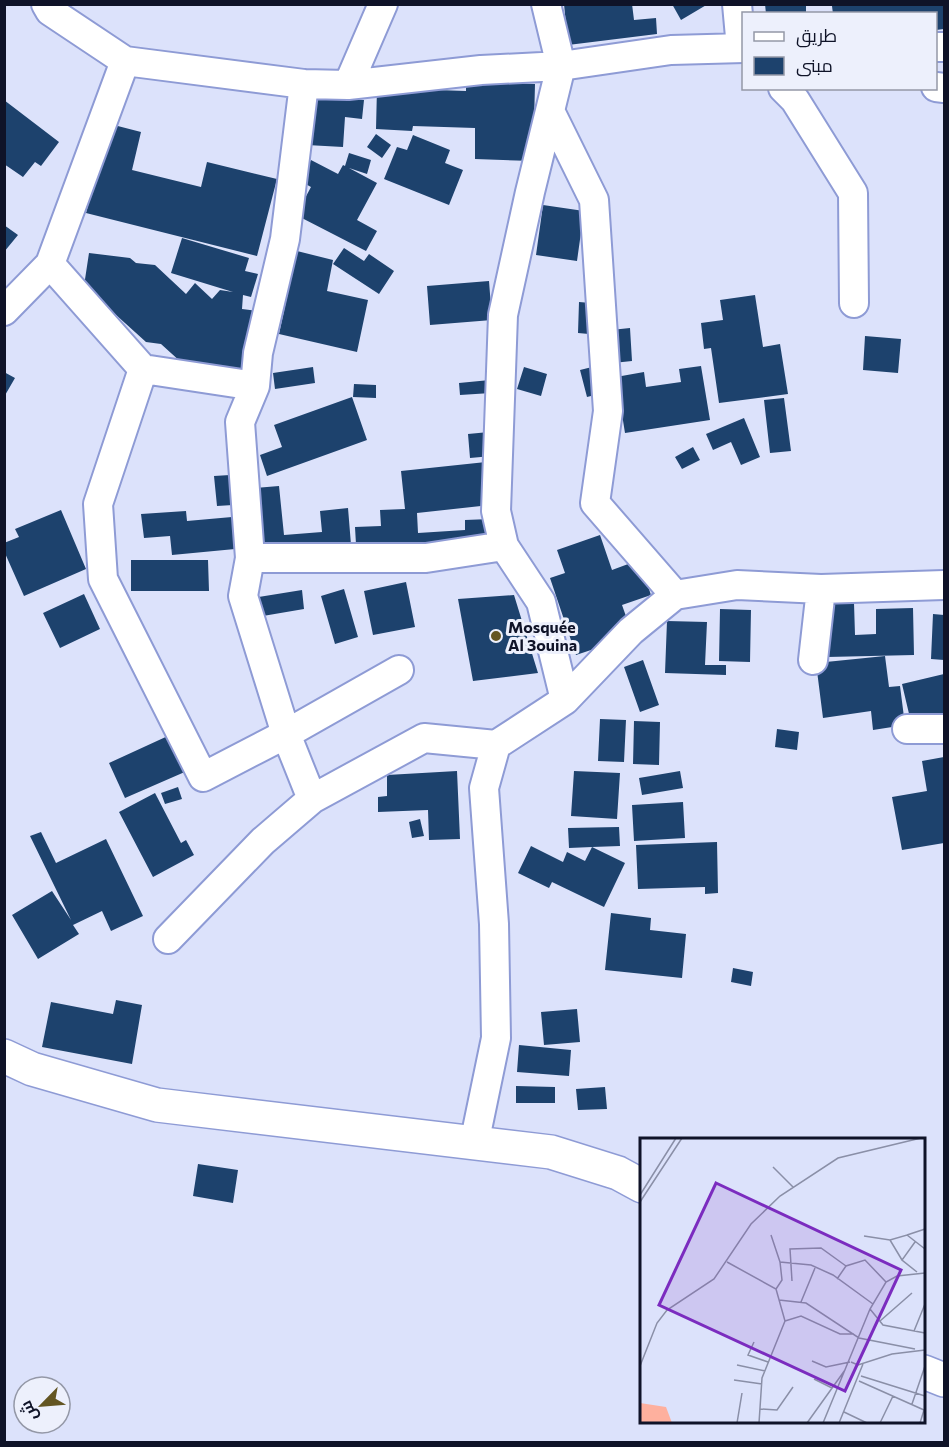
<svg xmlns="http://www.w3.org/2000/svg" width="949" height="1447" font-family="Commissioner,Cairo,sans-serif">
<rect width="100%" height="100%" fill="#dce2fb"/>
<path fill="#1d426d" d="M 564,4 L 632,4 L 634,20 L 656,18 L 657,34 L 568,45 Z
M 672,4 L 708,4 L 681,20 Z
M 765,4 L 806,4 L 806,14 L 766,14 Z
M 848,4 L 944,4 L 944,29 L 936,30 L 936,14 L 833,14 L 832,6 Z
M 466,82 L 535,84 L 533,161 L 475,159 L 475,128 L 413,126 L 412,131 L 376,129 L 377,88 L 466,91 Z
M 310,96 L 364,100 L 362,119 L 345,117 L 343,147 L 307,145 Z
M 4,100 L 59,142 L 41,166 L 35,162 L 23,177 L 4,164 Z
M 110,124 L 141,132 L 132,170 L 201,187 L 207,162 L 277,179 L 257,256 L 86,213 Z
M 376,134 L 391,145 L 382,158 L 367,147 Z
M 413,135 L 450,150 L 445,163 L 463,170 L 449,205 L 384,179 L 397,147 L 407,150 Z
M 349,153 L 371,160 L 367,174 L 349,168 L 377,183 L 357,220 L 377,231 L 366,251 L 296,215 L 311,187 L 300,181 L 311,160 L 338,174 L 343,165 L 345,166 Z
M 543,205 L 584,211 L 577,261 L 536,255 Z
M 4,225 L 18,235 L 4,252 Z
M 182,238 L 249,258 L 245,271 L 258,274 L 251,297 L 243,295 L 242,309 L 265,312 L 246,372 L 182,363 L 161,344 L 146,342 L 84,286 L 89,253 L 130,258 L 136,263 L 155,265 L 186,294 L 195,283 L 212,299 L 220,290 L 233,292 L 171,273 Z
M 344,248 L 364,261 L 369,254 L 394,271 L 379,294 L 333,264 Z
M 297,251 L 333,260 L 327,291 L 368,300 L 357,352 L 279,334 Z
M 489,281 L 492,320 L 430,325 L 427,286 Z
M 755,295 L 763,347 L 780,344 L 788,394 L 719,403 L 711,348 L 704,349 L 701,323 L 723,320 L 720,300 Z
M 579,302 L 591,303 L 589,334 L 578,333 Z
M 630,328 L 632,361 L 613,363 L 611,330 Z
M 865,336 L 901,339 L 898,373 L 863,370 Z
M 701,366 L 710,420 L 625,433 L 616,377 L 644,372 L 646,387 L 681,382 L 679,369 Z
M 313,367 L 315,383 L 275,389 L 273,373 Z
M 524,367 L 547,374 L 541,396 L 517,389 Z
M 592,367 L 599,394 L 587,397 L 580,370 Z
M 4,372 L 15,378 L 4,397 Z
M 490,380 L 491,393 L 460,395 L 459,383 Z
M 354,384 L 376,385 L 376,398 L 353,397 Z
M 352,397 L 367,440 L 267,476 L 260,455 L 282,447 L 274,425 Z
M 784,398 L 791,451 L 770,453 L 764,400 Z
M 744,418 L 760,457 L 741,465 L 731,442 L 713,450 L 706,434 Z
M 489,432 L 492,456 L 470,458 L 468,434 Z
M 693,447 L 700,460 L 682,469 L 675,457 Z
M 486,462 L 490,505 L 417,513 L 418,533 L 465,530 L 465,520 L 490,519 L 492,556 L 357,562 L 355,527 L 381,526 L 380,510 L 405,509 L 401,471 Z
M 230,475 L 233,505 L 217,506 L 214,476 Z
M 279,486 L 284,535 L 322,532 L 320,511 L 348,508 L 352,557 L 262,565 L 255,488 Z
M 61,510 L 86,569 L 24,596 L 4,551 L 4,543 L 19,537 L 15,529 Z
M 186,511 L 187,521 L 232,517 L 235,549 L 172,555 L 170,536 L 144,538 L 141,514 Z
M 600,535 L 612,570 L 639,560 L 651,595 L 622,605 L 633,636 L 576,655 L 550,578 L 565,573 L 557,550 Z
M 131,560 L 208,560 L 209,591 L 131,591 Z
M 406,582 L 415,627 L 373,635 L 364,591 Z
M 344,589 L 358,637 L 335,644 L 321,596 Z
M 302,590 L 304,609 L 257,617 L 253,598 Z
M 84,594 L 100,629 L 60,648 L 43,613 Z
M 514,595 L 538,673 L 473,681 L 458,599 Z
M 854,603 L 855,635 L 876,634 L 876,609 L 913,608 L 914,655 L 827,657 L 826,604 Z
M 720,609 L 751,610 L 750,662 L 719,661 Z
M 933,614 L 944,615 L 944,660 L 931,659 Z
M 667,621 L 707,622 L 705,665 L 726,665 L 726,675 L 665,673 Z
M 885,656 L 889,687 L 900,686 L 905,725 L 873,730 L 871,711 L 823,718 L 816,663 Z
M 643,660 L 659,705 L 640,712 L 624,667 Z
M 944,674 L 944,727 L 914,735 L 902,684 Z
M 600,719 L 626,720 L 624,762 L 598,761 Z
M 634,721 L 660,722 L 659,765 L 633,764 Z
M 777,729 L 799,732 L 797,750 L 775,747 Z
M 170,735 L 187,771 L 125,798 L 109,763 Z
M 944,757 L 944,843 L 902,850 L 892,797 L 927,791 L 922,761 Z
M 457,771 L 460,839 L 429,840 L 428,810 L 378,812 L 378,797 L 387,796 L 387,775 Z
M 574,771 L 620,773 L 617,819 L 571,816 Z
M 680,771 L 683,788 L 642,795 L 639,778 Z
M 178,787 L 182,799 L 165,804 L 161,793 Z
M 155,793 L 181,843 L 186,840 L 194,855 L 153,877 L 119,812 Z
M 683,802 L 685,838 L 634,841 L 632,805 Z
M 420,819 L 424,836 L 412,838 L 409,822 Z
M 619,827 L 620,846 L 592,847 L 625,863 L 604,907 L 552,882 L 549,888 L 518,873 L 531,846 L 563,862 L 567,852 L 585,861 L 592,847 L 569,848 L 568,828 Z
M 41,832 L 56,863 L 106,839 L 143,916 L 111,931 L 102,911 L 73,925 L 79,934 L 38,959 L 12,915 L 52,891 L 71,920 L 30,836 Z
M 717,842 L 718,893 L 705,894 L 705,887 L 638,889 L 636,845 Z
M 611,913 L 651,918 L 650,930 L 686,934 L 682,978 L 605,970 Z
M 733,968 L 753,972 L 751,986 L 731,982 Z
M 116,1000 L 142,1005 L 132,1064 L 42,1047 L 51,1002 L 113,1014 Z
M 577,1009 L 580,1042 L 544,1045 L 541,1012 Z
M 519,1045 L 571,1050 L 569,1076 L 517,1072 Z
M 516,1086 L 555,1087 L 555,1103 L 516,1103 Z
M 605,1087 L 607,1109 L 578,1110 L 576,1089 Z
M 198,1164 L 238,1170 L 233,1203 L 193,1196 Z"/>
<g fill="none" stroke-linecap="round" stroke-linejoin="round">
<g stroke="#8e9bd5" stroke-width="32">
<path id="minor" d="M 46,4 L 50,11 L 125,61 L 304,84 L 348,85 L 481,70 L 561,66 L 671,50 L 744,48
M 546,4 L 561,66 L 530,192 L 503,315 L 496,511 L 504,546 L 541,602 L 565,700
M 737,4 L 741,48 L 744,48
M 936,47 L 944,47
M 125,61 L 50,264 L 143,369 L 255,386
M 304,84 L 285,239 L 258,353 L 255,386 L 240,422 L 250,558 L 243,596 L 286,734 L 312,799
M 348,85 L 383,4
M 936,87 L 944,88
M 783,88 L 795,100 L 853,193 L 854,303
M 550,111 L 594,200 L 608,411 L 595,503 L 675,595
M 4,311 L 50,264
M 143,369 L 98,504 L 103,579 L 203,777 L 286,734 L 399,670
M 250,558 L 426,558 L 504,546
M 813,660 L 821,589
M 907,729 L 944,729
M 168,939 L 263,841 L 312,799 L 424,738 L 496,745
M 474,1144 L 496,1038 L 494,924 L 484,788 L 496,745 L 565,700 L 631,631 L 675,595 L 737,585 L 821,589 L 944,585"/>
</g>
<g stroke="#8e9bd5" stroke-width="36">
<path id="major" d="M 4,1056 L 32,1069 L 157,1105 L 551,1152 L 618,1173 L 642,1186
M 924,1372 L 944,1380"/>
</g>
<use href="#minor" stroke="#fff" stroke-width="28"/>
<use href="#major" stroke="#fff" stroke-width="33"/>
</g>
<circle fill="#635522" stroke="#edf0fc" stroke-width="2" cx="496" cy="636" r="6"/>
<g text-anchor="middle" stroke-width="6" stroke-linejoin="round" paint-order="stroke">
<g font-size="16" font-weight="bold" fill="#0f1328" stroke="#edf0fc" text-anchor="start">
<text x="508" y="633">Mosquée<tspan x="508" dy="18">Al 3ouina</tspan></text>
</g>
</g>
<g transform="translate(640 1138)">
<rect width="285" height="285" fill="#dce2fb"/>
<path d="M 0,265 L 26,269 L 32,285 L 0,285 Z" fill="#feb09e"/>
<path fill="none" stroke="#8a8fa7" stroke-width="1.5" d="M 133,29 L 153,49M 0,57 L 36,0M 0,64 L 42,0M 131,97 L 140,124 L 142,142 L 136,151M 267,97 L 285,91M 224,98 L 250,102 L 267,97 L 285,111M 250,102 L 262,122M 275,104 L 262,122 L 277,134M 87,124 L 136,151 L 145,183 L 122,240 L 119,285M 140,124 L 171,127 L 193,137 L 233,166M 197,141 L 206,128 L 225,122 L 246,144M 152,143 L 150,111 L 181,110 L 206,128M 139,162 L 166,165 L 219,200 L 275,211M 161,164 L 175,130M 230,171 L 243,187 L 285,195M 145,183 L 161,178 L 200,196 L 214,196M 240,183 L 272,155M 274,193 L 285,166M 114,204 L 108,217 L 128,224M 172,223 L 186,229 L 210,224M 211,224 L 218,227 L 252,216 L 285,212M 97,227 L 125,233M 0,228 L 17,185 L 27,172 L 74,141 L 111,86 L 140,58 L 198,20 L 281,0M 221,238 L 285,258M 174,241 L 192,250M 94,242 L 122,246M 219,243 L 284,272 L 280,285M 272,266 L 285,228M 120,271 L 137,272 L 153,249M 204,274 L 227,285M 97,285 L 102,255M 167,285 L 205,232M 183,285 L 230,171 L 246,144 L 257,138 L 285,135M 199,285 L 223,226M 240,285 L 253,258"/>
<path fill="#7b2cbf" fill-opacity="0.15" stroke="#7b2cbf" stroke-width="3" d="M 76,45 L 261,132 L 205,253 L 19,167 Z"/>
<rect width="285" height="285" fill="none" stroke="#0f1328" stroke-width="3"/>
</g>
<rect width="949" height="1447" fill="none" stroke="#0f1328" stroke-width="12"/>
<rect x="742" y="12" width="195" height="78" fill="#edf0fc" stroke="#9498a7" stroke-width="1.5"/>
<rect x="754" y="32" width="30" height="9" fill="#ffffff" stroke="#9498a7" stroke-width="1.5"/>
<text x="796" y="42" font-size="18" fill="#0f1328">طريق</text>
<rect x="754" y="57" width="30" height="18" fill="#1d426d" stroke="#9498a7" stroke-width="1.5"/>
<text x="796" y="72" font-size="18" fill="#0f1328">مبنى</text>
<g transform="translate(42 1405) rotate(245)"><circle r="28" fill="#edf0fc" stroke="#9498a7" stroke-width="1.5"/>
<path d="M0-4.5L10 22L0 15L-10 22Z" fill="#635522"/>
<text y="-9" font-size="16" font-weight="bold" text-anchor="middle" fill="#0f1328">ش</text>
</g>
</svg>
